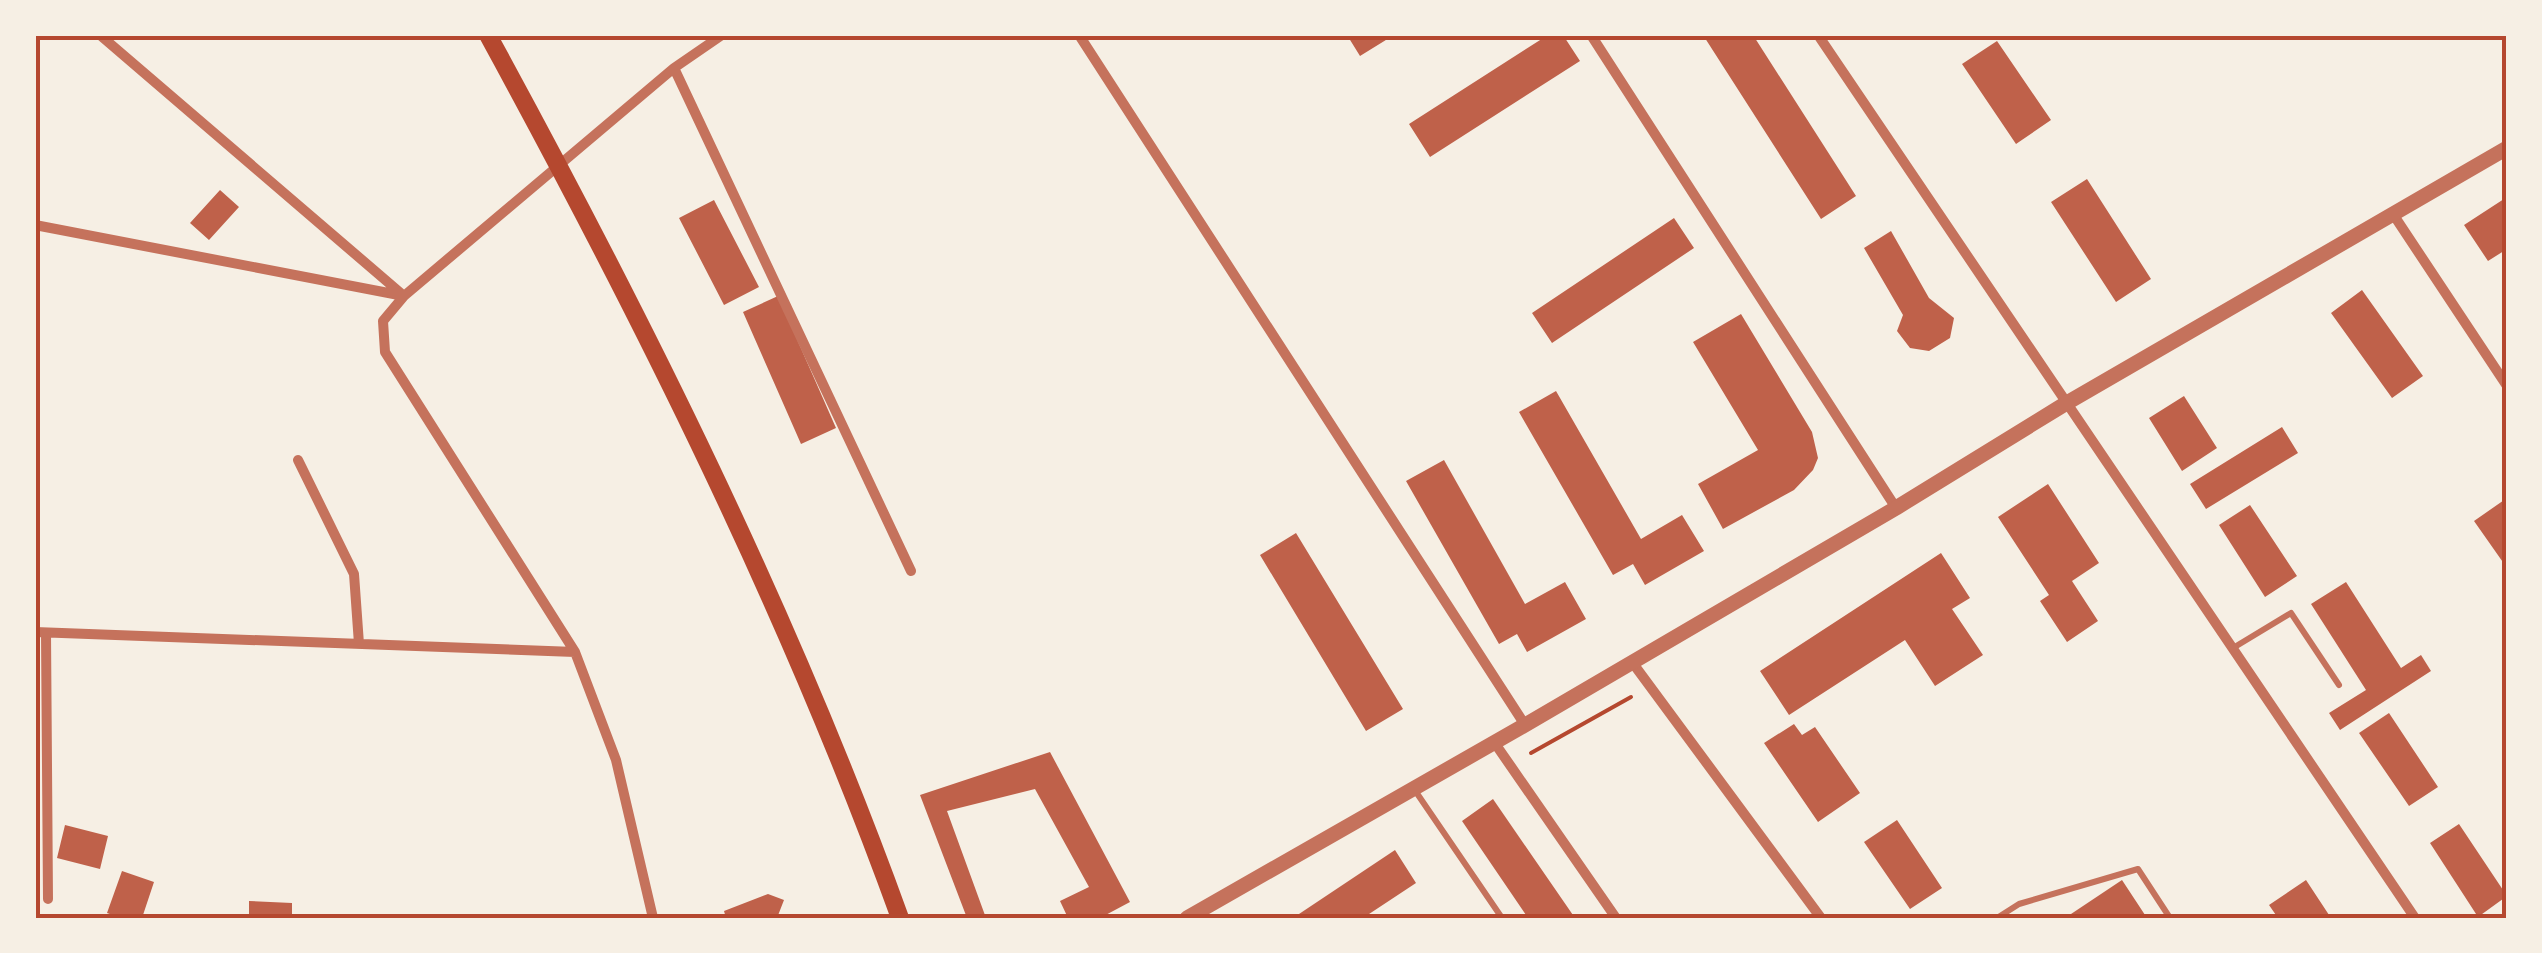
<svg xmlns="http://www.w3.org/2000/svg" width="2542" height="953" font-family="'Alegreya Sans',sans-serif">
<rect width="100%" height="100%" fill="#f6efe4"/>
<path fill="#bf614a" d="M 1347,35 L 1394,35 L 1360,56 Z
M 1548,35 L 1563,35 L 1580,61 L 1430,157 L 1409,124 Z
M 1703,35 L 1753,35 L 1856,196 L 1821,219 Z
M 1997,41 L 2051,120 L 2016,144 L 1962,64 Z
M 2087,179 L 2151,279 L 2116,302 L 2051,202 Z
M 220,190 L 239,207 L 209,240 L 190,223 Z
M 2507,197 L 2507,249 L 2488,261 L 2464,225 Z
M 714,200 L 759,287 L 724,305 L 679,218 Z
M 1674,218 L 1694,248 L 1552,343 L 1532,313 Z
M 1891,231 L 1929,298 L 1954,318 L 1950,338 L 1929,351 L 1910,348 L 1897,331 L 1903,315 L 1864,248 Z
M 2362,290 L 2423,376 L 2392,398 L 2331,313 Z
M 778,296 L 836,428 L 801,444 L 743,312 Z
M 1741,314 L 1812,432 L 1818,458 L 1813,470 L 1794,490 L 1723,529 L 1698,484 L 1758,450 L 1693,342 Z
M 1556,391 L 1641,539 L 1682,515 L 1704,551 L 1645,585 L 1633,564 L 1613,575 L 1519,412 Z
M 2184,396 L 2217,448 L 2182,471 L 2149,418 Z
M 2282,427 L 2298,453 L 2206,509 L 2190,484 Z
M 1444,460 L 1525,604 L 1565,582 L 1586,619 L 1527,652 L 1517,634 L 1499,644 L 1406,481 Z
M 2048,484 L 2099,563 L 2072,581 L 2098,621 L 2067,642 L 2040,601 L 2049,595 L 1998,517 Z
M 2507,498 L 2507,568 L 2474,521 Z
M 2250,505 L 2297,576 L 2265,597 L 2219,525 Z
M 1296,533 L 1403,709 L 1366,731 L 1260,555 Z
M 1941,553 L 1970,598 L 1952,609 L 1983,655 L 1935,686 L 1905,640 L 1789,715 L 1760,671 Z
M 2346,582 L 2401,668 L 2421,655 L 2431,671 L 2340,730 L 2329,713 L 2366,690 L 2311,604 Z
M 2389,713 L 2438,787 L 2409,806 L 2359,733 Z
M 1794,724 L 1802,735 L 1815,727 L 1860,793 L 1818,822 L 1764,743 Z
M 1050,752 L 1130,902 L 1100,918 L 1068,918 L 1060,901 L 1089,887 L 1035,789 L 947,811 L 986,918 L 967,918 L 920,795 Z
M 1493,799 L 1575,918 L 1528,918 L 1462,821 Z
M 1897,820 L 1942,888 L 1910,909 L 1864,842 Z
M 2459,824 L 2507,896 L 2478,917 L 2430,843 Z
M 65,825 L 108,836 L 100,869 L 57,858 Z
M 1395,850 L 1416,883 L 1363,918 L 1293,918 Z
M 122,871 L 154,882 L 142,918 L 121,918 L 107,913 Z
M 2122,880 L 2147,918 L 2065,918 Z
M 2306,880 L 2331,918 L 2278,918 L 2269,905 Z
M 768,894 L 784,900 L 777,918 L 726,918 L 724,911 Z
M 249,901 L 292,903 L 292,918 L 249,918 Z"/>
<g fill="none" stroke-linecap="round" stroke-linejoin="round">
<path stroke="#b5482f" stroke-width="4" d="M 1531,753 L 1631,697"/>
<path stroke="#c5725c" stroke-width="6" d="M 2233,648 L 2291,613 L 2339,685
M 1414,789 L 1502,918
M 1997,918 L 2019,904 L 2138,869 L 2170,918"/>
<path stroke="#c5725c" stroke-width="10" d="M 100,35 L 404,296 L 383,321 L 385,352 L 575,652 L 616,760 L 653,918
M 1079,35 L 1525,725
M 1591,35 L 1896,508
M 1818,35 L 2415,918
M 674,68 L 911,571
M 2393,214 L 2507,386
M 35,225 L 404,296 L 674,68 L 722,35
M 298,460 L 354,574 L 359,644
M 35,632 L 575,652
M 46,633 L 48,899
M 1632,662 L 1821,918
M 1494,742 L 1616,918"/>
<path stroke="#c5725c" stroke-width="15" d="M 1187,918 L 1525,725 L 1896,508 L 2065,404 L 2507,148"/>
<path stroke="#b5482f" stroke-width="18" d="M 488,35 C 643,319 790,613 900,918"/>
</g>
<rect width="2542" height="953" fill="none" stroke="#f6efe4" stroke-width="75"/>
<rect x="38" y="38" width="2466" height="878" fill="none" stroke="#b5482f" stroke-width="4"/>
</svg>
